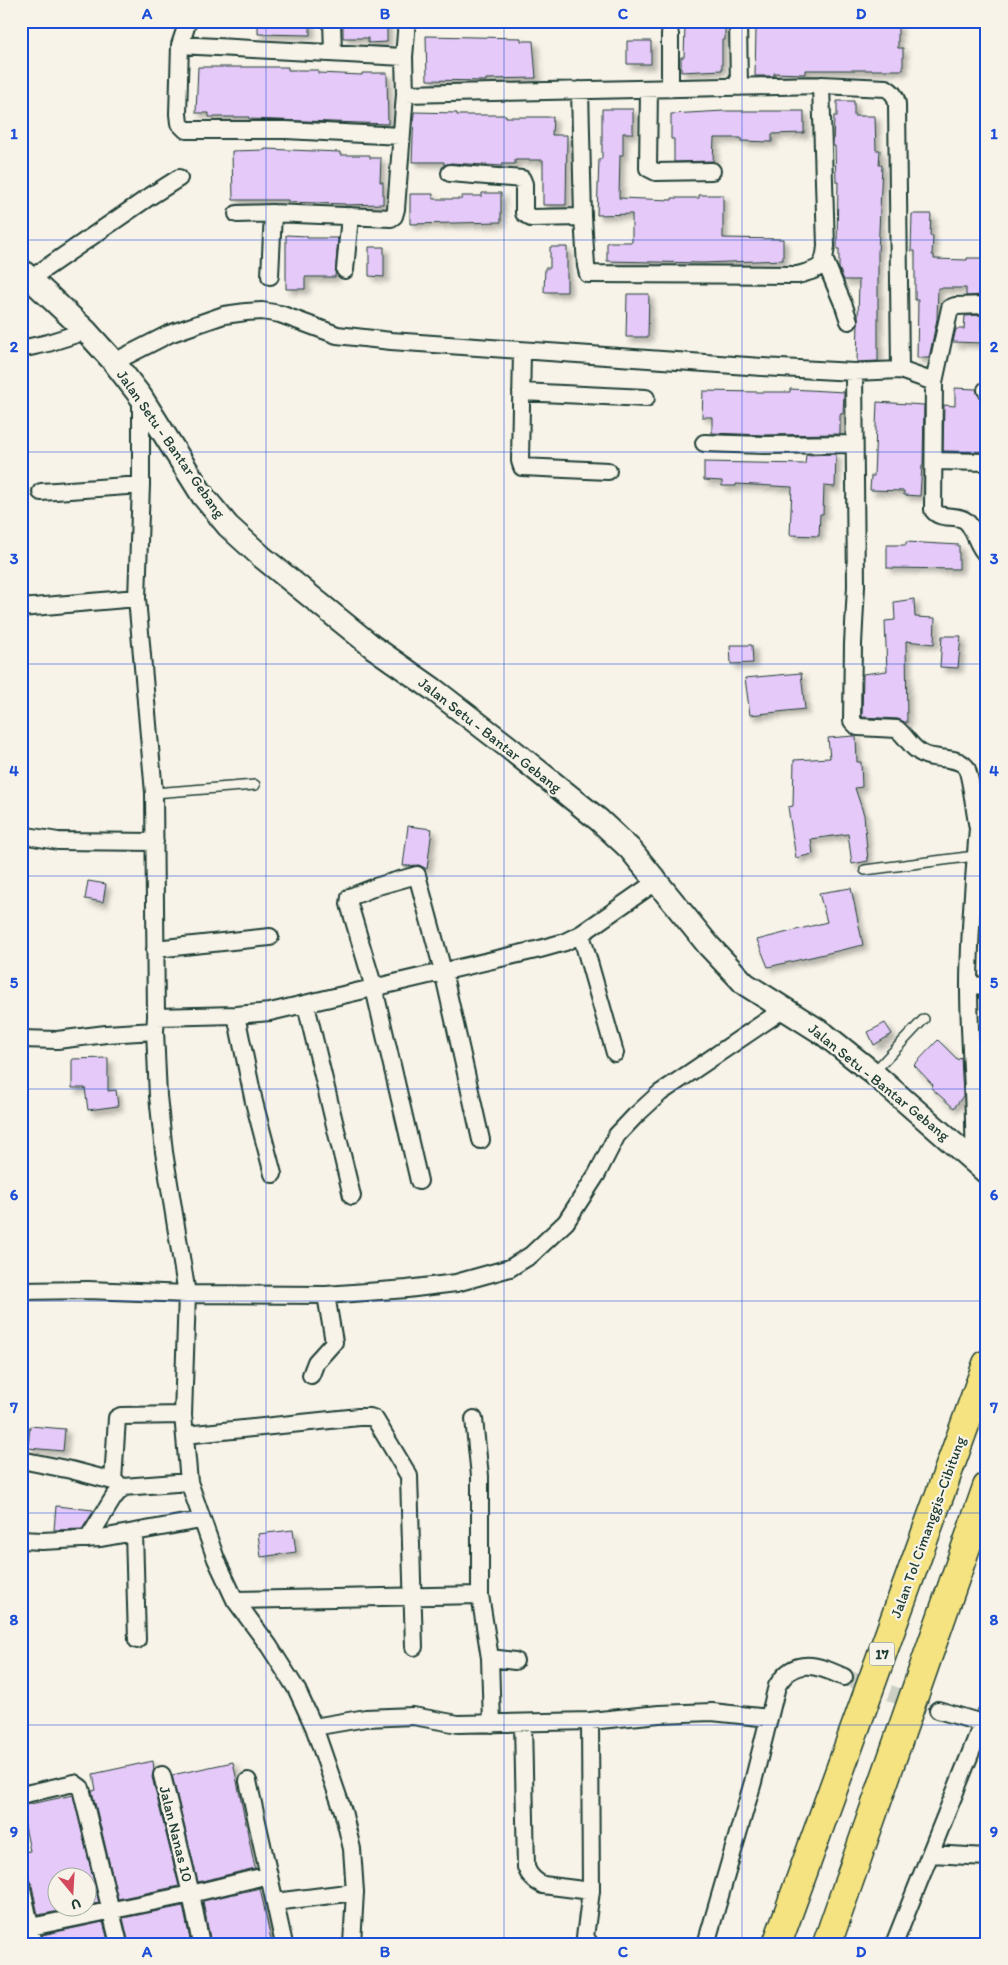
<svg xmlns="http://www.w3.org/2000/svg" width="1008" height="1965" font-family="Itim,sans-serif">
<defs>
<filter id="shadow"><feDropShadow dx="4.5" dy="4.5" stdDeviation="2.5" flood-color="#0004"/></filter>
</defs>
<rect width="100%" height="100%" fill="#f7f3e8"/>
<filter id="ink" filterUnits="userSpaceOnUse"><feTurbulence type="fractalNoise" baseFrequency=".02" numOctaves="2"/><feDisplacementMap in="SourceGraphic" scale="10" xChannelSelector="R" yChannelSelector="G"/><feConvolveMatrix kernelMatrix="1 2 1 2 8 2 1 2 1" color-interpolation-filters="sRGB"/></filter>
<g filter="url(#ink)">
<path fill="#e5c9f8" stroke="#1f3d34" filter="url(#shadow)" d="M 258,21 L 310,21 L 310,35 L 258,34 Z
M 343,21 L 387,21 L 387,42 L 368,43 L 368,38 L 343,38 Z
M 787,24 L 898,24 L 898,48 L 903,48 L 903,70 L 805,70 L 805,74 L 774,73 L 774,76 L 755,76 L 756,28 L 787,28 Z
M 725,25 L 725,40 L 722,40 L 722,70 L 681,72 L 681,57 L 684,57 L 685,26 Z
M 426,36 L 521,38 L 521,41 L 533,41 L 536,78 L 486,79 L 486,81 L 427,80 Z
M 627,41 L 651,41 L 651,64 L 627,64 Z
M 198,67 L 288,67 L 288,70 L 318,70 L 318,73 L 362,75 L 362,73 L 387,73 L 388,124 L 249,119 L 249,117 L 209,117 L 209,113 L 196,113 Z
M 837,101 L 854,101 L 854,116 L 875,116 L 876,150 L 880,150 L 879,165 L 882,165 L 878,253 L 878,361 L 857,362 L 859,280 L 844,280 L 839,268 L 839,249 L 837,249 L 838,182 L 836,182 L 835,146 L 833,146 L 834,116 L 837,116 Z
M 602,109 L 633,109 L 633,133 L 623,133 L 623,155 L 620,155 L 619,198 L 672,200 L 672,198 L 699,198 L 699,195 L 723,195 L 723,238 L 783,239 L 783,260 L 703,263 L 607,261 L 607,242 L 632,242 L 632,214 L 597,215 L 599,159 L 602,159 Z
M 724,111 L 804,111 L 804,133 L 772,134 L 772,142 L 741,141 L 741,138 L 714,138 L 713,161 L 674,162 L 674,139 L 671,139 L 671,114 Z
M 414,112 L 457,113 L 457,115 L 506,115 L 506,117 L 553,117 L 552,135 L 567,135 L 566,205 L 543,205 L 543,160 L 515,160 L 515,164 L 502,164 L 502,166 L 451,163 L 444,165 L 444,162 L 412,162 Z
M 265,149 L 340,152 L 340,155 L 370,155 L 370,158 L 381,158 L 380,182 L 383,182 L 383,204 L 345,205 L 345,204 L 288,202 L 288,200 L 233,200 L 232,151 L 265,150 Z
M 482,193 L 501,193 L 501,222 L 410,224 L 410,194 L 433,194 L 433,199 L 462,199 L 462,196 L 482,196 Z
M 912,214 L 931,214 L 930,236 L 933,236 L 932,255 L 934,255 L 934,259 L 967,260 L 967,258 L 987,258 L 987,287 L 982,287 L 982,295 L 966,296 L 966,288 L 938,288 L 937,319 L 929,358 L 917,358 L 918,300 L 915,300 L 915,251 L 911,251 Z
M 286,235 L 307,236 L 307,238 L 338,238 L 335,277 L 305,277 L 305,289 L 286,289 Z
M 369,247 L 384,247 L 384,277 L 369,276 Z
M 550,247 L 567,247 L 567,292 L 544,292 L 545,268 L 550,268 Z
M 627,294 L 649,294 L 648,337 L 626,337 Z
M 981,315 L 981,330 L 984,330 L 983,343 L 953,342 L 956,329 L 964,329 L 965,316 Z
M 955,388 L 976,389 L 978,395 L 987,400 L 987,452 L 943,451 L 944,405 L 955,406 Z
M 790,389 L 844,392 L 843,414 L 840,414 L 840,434 L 764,435 L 712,433 L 712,417 L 702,417 L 703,391 L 757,392 L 790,392 Z
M 877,402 L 924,405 L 923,465 L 922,465 L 920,496 L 904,495 L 904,491 L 870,490 L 871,476 L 874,476 Z
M 836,454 L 835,487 L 824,486 L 823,514 L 820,514 L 819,536 L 790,535 L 792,487 L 736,484 L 736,486 L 722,486 L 722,481 L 704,480 L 704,462 L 805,464 L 806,455 Z
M 906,542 L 959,545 L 959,569 L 887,568 L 887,545 L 906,545 Z
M 914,599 L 915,617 L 935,618 L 934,644 L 906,641 L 907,723 L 898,719 L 862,717 L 863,674 L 887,671 L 885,621 L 895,620 L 894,602 Z
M 942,636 L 961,636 L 958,668 L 940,667 Z
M 730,645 L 752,645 L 753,663 L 731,664 Z
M 801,673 L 805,709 L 750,715 L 745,678 Z
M 854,736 L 856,736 L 857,762 L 861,762 L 862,787 L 855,788 L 864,815 L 868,861 L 852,864 L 848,834 L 811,839 L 813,854 L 796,858 L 788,807 L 793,806 L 794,760 L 830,758 L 828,738 Z
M 408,826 L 432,829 L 427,869 L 419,865 L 403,866 Z
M 88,881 L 106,884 L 103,902 L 85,899 Z
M 851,888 L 863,945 L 768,967 L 757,940 L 827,922 L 819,893 Z
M 885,1023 L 892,1034 L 874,1045 L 868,1032 Z
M 938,1040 L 958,1060 L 961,1057 L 963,1096 L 954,1108 L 931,1088 L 933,1085 L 914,1065 Z
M 108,1058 L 108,1091 L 116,1090 L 118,1106 L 88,1110 L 85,1088 L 72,1088 L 72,1059 Z
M 987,1063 L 987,1084 L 983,1084 L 982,1064 Z
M 30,1426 L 65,1429 L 63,1451 L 28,1448 Z
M 56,1506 L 93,1510 L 93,1512 L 82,1529 L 54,1530 Z
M 293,1530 L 296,1552 L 261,1557 L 258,1534 Z
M 153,1761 L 154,1769 L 152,1777 L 179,1886 L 118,1899 L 92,1791 L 96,1790 L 93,1774 Z
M 233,1762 L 255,1868 L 198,1882 L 172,1775 Z
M 73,1795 L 99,1903 L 88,1905 L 88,1878 L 58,1878 L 58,1908 L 76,1908 L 38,1915 L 31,1881 L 28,1877 L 21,1874 L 21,1852 L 30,1851 L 21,1806 Z
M 260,1888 L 272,1944 L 211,1944 L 203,1901 Z
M 183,1906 L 191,1944 L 129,1944 L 123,1918 Z
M 103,1922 L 109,1944 L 44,1944 L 42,1935 Z"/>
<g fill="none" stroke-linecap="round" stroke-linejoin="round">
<path stroke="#cccfc4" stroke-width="16" stroke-dasharray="16 8" stroke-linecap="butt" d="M 844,1677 L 938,1710"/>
<g stroke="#1f3d34" stroke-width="12">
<path id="lane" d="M 154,793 L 255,785
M 865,870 L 975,856
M 873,1073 L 924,1019"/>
</g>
<g stroke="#1f3d34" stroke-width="20">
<path id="street" d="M 188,21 L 180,45 L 178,114 L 179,123 L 186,130 L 286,130 L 401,136
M 332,21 L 333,52
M 738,21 L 739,87
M 670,34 L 670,89
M 180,45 L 404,57
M 649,89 L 648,168 L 656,172 L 712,171
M 580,90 L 583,217 L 586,266 L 588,274 L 798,275 C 819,269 824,269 826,246 L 821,85
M 405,94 L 821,85 L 886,88 C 893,92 896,96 897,104 L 900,370
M 450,173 L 522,179 L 524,184 L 524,213 L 531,218 L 583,217
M 237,214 L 273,213 L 391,218 L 394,216 L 396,209 L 405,94 L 404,57 L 407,21
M 825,261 L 844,306 L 849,321
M 345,270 L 350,216
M 270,276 L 273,213
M 30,279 L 149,197 L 179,178
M 21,349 L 48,343 L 86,331
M 522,351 L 520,461 L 522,467 L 608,471
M 114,362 L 169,334 L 224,315 L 246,312 L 262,311 L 280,314 L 337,335 L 391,341 L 762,367 L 854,372 L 900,370 L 934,382 L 933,510 C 941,521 956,513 966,521 C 976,530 976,546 987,555
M 854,372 L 856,586 L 853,644 L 852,721 L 858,727 L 897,729 C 907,737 912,750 925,755 C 937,760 957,756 966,767 C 971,775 975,815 978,828
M 934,382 L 950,308 L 955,306 L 987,305
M 986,390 L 987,390
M 521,392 L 646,398
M 141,397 L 141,485 L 137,598 L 154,793 L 156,1017 L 155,1031 L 158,1096 L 164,1152 L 187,1294 L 183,1415 L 189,1482 L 216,1559 L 235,1600 L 269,1646 L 297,1690 L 314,1727 L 343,1811 L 352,1849 L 355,1892 L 352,1944
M 704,443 L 764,445 L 854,444
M 934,461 L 987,462
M 41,492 L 141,485
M 21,608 L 137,598
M 21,835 L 58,841 L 155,842
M 581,934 L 615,1053
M 155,949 L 270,937
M 969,985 L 987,986
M 306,1005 L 352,1196
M 236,1015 L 254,1102 L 273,1174
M 156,1017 L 236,1015 L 270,1012 L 540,949 L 565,942 L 581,934 L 657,881
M 21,1039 L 57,1040 L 106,1034 L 155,1031
M 974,1161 C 976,1103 969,1045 969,987 C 969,934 974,881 978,828 L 987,823
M 419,1181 L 374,988 L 349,904 L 350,897 L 378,886 L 417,875 L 443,971 L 481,1140
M 21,1291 L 88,1290 L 187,1294 L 326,1295 L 407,1289 L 456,1283 L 510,1268 L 531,1255 L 566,1222 L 597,1174 L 617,1135 L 635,1116 L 660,1093 L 784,1009
M 311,1375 L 316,1362 L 334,1342 L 326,1295
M 474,1419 L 480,1476 L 480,1595 L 490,1658 L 492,1724
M 185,1435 L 359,1417 L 370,1417 L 375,1419 L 409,1476 L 414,1647
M 26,1461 L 71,1470 L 113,1481
M 123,1487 L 189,1482
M 134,1532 L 137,1640
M 88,1539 L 114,1497 L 123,1487 L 113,1481 L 117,1418 L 121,1416 L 183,1415
M 21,1540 L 42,1541 L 101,1538 L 201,1520
M 235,1600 L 480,1595
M 490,1658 L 515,1661
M 938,1710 L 982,1723
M 523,1723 L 526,1867 C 529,1876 534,1881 543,1885 L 591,1891
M 314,1727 L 366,1718 L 413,1716 L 458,1724 L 590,1721 L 659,1714 L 712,1712 L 769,1718
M 162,1775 L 191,1894 L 201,1944
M 248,1781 L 284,1944
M 21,1795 L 74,1783 L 81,1788 L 119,1944
M 931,1854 L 987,1857
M 21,1884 L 34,1944
M 275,1902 L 355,1892
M 21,1929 L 191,1894 L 269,1875
M 590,1944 L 585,1937 L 591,1891 L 590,1721
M 706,1944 L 753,1782 L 777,1686 C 795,1655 819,1666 844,1677
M 894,1944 L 987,1712"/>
</g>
<g stroke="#1f3d34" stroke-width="26">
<path id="secondary" d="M 21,270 L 86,331 L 114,362 L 141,397 L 203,496 L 228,526 L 262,557 L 373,647 L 433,689 L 507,746 L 599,820 L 630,849 L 709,946 L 745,984 L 824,1034 L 873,1073 L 987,1173"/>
</g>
<g stroke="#1f3d34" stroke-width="31">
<path id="highway" d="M 777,1944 L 987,1364
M 827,1944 L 987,1487"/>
</g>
<use href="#lane" stroke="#f7f3e8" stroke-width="9"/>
<use href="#street" stroke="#f7f3e8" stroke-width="16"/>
<use href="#secondary" stroke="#f7f3e8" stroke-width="22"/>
<use href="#highway" stroke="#f5e382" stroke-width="28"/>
</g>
</g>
<path fill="none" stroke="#1d4ed8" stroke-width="1" stroke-opacity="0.55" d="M 266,21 L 266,1944M 504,21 L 504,1944M 742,21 L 742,1944M 21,240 L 987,240M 21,452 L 987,452M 21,664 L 987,664M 21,876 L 987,876M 21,1089 L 987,1089M 21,1301 L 987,1301M 21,1513 L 987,1513M 21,1725 L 987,1725"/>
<g text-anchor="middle" stroke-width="4.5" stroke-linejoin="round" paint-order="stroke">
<rect fill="#f7f3e8" stroke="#60746a" stroke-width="1" x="869.5" y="1642.5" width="25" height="23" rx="4"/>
<g font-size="14" font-weight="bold" fill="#1f3d34">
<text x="882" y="1659">17</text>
</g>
<g font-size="15" fill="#1f3d34" stroke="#f7f3e8">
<text transform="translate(171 444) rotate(55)" y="5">Jalan Setu - Bantar Gebang</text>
<text transform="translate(490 735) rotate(38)" y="5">Jalan Setu - Bantar Gebang</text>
<text transform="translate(879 1082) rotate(39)" y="5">Jalan Setu - Bantar Gebang</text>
<text transform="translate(928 1527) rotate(-70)" y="5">Jalan Tol Cimanggis–Cibitung</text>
<text transform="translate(176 1834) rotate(76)" y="5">Jalan Nanas 10</text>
</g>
</g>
<rect width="1008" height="1965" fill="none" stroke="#f7f3e8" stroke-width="55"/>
<g transform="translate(72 1892) rotate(162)"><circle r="24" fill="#f7f3e8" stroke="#a1aaa0"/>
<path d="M0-4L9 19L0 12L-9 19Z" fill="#d1495b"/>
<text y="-8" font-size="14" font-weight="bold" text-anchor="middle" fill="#1f3d34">U</text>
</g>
<rect x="28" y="28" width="952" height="1910" fill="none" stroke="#1d4ed8" stroke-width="2"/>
<g font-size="16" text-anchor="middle" font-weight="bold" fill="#1d4ed8">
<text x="147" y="19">A</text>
<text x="385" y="19">B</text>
<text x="623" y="19">C</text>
<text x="861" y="19">D</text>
<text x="14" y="139">1</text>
<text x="994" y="139">1</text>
<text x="14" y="352">2</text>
<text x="994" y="352">2</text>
<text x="14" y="564">3</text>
<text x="994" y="564">3</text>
<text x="14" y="776">4</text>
<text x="994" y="776">4</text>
<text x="14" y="988">5</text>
<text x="994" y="988">5</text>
<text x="14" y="1200">6</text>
<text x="994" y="1200">6</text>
<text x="14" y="1413">7</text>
<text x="994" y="1413">7</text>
<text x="14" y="1625">8</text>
<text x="994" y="1625">8</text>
<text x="14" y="1837">9</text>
<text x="994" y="1837">9</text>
<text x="147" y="1957">A</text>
<text x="385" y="1957">B</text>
<text x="623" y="1957">C</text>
<text x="861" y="1957">D</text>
</g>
</svg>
